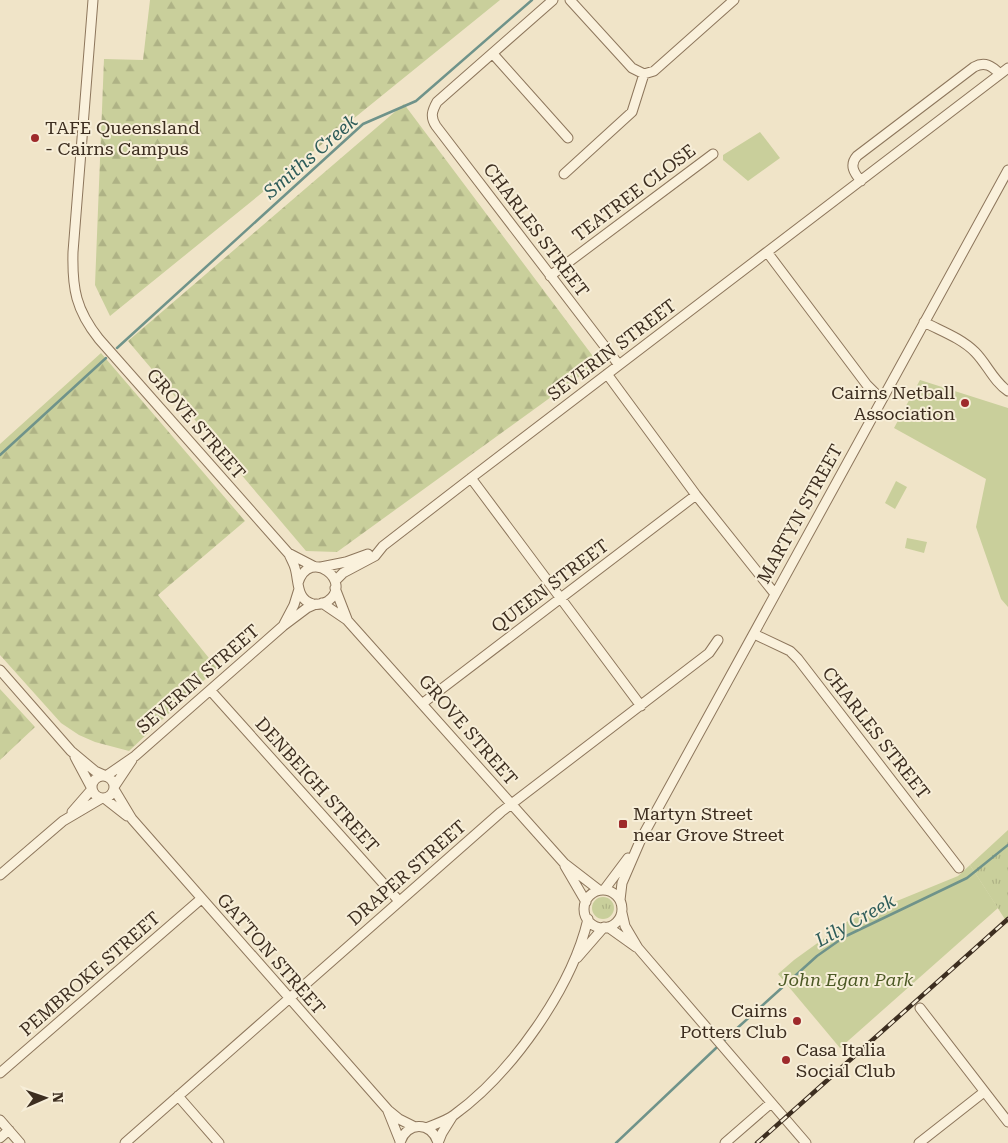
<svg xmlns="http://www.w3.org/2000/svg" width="1008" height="1143" font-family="'Roboto Serif',serif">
<defs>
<pattern id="grass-tufts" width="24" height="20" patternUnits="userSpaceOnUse" patternTransform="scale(1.25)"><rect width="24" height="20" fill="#c9cf9b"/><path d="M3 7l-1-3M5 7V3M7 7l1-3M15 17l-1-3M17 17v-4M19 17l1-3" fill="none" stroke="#aeb285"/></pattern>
<pattern id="forest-firs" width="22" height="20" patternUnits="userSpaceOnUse" patternTransform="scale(1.25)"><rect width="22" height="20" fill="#c9cf9b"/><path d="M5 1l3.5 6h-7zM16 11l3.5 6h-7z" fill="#aeb285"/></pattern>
</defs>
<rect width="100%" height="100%" fill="#f0e4c8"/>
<path fill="url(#grass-tufts)" d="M 1008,830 L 1008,924 L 970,865 Z
M592 908a11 11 0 1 1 22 0a11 11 0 1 1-22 0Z"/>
<path fill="url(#forest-firs)" d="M 150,0 L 500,0 L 110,316 L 95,285 L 104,59 L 143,60 Z
M 404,104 L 598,363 L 337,552 L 306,551 L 128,341 Z
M 101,353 L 245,521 L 158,595 L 217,668 L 129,751 L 95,742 L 79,735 L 61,723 L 0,655 L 0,444 Z
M 0,689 L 35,727 L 0,760 Z"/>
<path fill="#c9cf9b" d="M 760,132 L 780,158 L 748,181 L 723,160 L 723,155 Z
M 920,380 L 1008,408 L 1008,607 L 1001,599 L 976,527 L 986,479 L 894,428 Z
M 896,481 L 907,487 L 895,509 L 885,503 Z
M 907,538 L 927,542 L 924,553 L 905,548 Z
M 970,865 L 998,908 L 840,1048 L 778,974 L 794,960 L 848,921 L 958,876 Z"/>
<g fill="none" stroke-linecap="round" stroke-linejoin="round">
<path stroke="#6f938a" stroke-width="2.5" d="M 117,348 L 363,124 L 416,101 L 532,0
M 0,455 L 106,358
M 616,1143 L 734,1031 L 817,956 L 844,937 L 967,878 L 1008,845"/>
<g stroke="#8d765c" stroke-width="11">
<path id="minor" d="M 93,0 L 73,252 C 72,289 76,310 99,339 L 289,554 C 291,559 294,564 295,568 C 299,581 296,600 313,604 C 318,605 323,604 328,601 C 354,582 310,546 298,583
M 553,0 L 437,102 C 432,111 430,117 436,126 L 619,365
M 570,0 L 632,68 L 644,74 L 654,71 L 734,0
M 493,54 L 568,138
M 564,174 L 632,112 L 644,74
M 861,181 C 854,173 849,165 857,156 L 974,67 C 985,61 992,66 1000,74
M 767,252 L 867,385 L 881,399
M 550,276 L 713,154
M 924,322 C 941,331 961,338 975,352 C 987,364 994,382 1008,391
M 607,374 L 696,495 L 775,594
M 471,478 L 641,706
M 290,554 L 315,567
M 321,567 L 346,562 L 368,554
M 335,581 L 343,573 L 375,556 L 383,546 L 471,478 L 1008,68
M 335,588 L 347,619
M 322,603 L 347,620 L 564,863 L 599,890
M 284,624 L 294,605 L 299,589
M 754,634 L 790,651 L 798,659 L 959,868
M 0,670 L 71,751 L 95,771 L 104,775
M 210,690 L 399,901
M 423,703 L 696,495
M 75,757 L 91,787
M92 787a11 11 0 1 1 22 0a11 11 0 1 1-22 0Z
M 106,776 L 135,756 L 283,626 L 307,608 L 316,604
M 114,787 L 132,760
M 114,789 L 132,819 L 388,1110 L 399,1119 L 415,1127
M 104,798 L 127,816
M 72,812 L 92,789
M 565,866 L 586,902
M 0,875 L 63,821 L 102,798
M 604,890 L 628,858
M584 909a19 19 0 1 1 38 0a19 19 0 1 1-38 0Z
M 620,900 L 622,883 L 641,839 L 1008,170
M 622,913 L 625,926 L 638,948 L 806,1143
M 608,927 L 636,947
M 577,958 L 604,927
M 920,1008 L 1008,1122
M 0,1073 L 201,899
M 178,1096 L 219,1143
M 388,1111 L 400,1141
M 0,1120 L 20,1143
M 426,1128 C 435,1124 446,1121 454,1115 C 511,1074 572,988 588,919
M 0,1138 L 9,1130
M 125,1143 L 501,812 L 709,653 L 718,640
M 400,1143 C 406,1121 432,1121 438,1143
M 438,1143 L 442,1133 L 452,1117
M 725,1143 L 771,1103
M 919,1143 L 984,1092"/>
</g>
<use href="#minor" stroke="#faf1dc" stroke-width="9"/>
<g stroke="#3d2e20" stroke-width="4.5">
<path id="rail" d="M 757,1143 L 1008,919"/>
</g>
<use href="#rail" stroke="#f7eed8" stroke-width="2.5" stroke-dasharray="8" stroke-linecap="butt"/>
</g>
<g fill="#9e2a2b" stroke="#f7eed8" stroke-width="2">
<circle cx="35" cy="138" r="5"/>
<circle cx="965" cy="403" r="5"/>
<rect x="618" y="819" width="10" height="10" rx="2.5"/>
<circle cx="797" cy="1021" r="5"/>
<circle cx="786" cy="1060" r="5"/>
</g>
<g text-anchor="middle" stroke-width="4" stroke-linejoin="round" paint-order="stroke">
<g font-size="18" fill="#3d2e20" stroke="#f7eed8" text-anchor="start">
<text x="45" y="134">TAFE Queensland<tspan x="45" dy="21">- Cairns Campus</tspan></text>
<text x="955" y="399" text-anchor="end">Cairns Netball<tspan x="955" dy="21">Association</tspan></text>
<text x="633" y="820">Martyn Street<tspan x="633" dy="21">near Grove Street</tspan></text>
<text x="787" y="1017" text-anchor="end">Cairns<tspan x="787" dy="21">Potters Club</tspan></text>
<text x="796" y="1056">Casa Italia<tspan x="796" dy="21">Social Club</tspan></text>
</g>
<g font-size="18" fill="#3d2e20" stroke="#f7eed8">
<text transform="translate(634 193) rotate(-37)" y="6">TEATREE CLOSE</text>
<text transform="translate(536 230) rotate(53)" y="6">CHARLES STREET</text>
<text transform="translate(612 350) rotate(-37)" y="6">SEVERIN STREET</text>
<text transform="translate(196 424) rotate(49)" y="6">GROVE STREET</text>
<text transform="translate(800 514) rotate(-61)" y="6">MARTYN STREET</text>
<text transform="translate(550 586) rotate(-37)" y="6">QUEEN STREET</text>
<text transform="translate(198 679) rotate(-41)" y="6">SEVERIN STREET</text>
<text transform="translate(468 730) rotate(49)" y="6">GROVE STREET</text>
<text transform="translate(876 733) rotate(52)" y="6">CHARLES STREET</text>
<text transform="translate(317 785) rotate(48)" y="6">DENBEIGH STREET</text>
<text transform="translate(407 873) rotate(-41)" y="6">DRAPER STREET</text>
<text transform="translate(271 954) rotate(49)" y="6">GATTON STREET</text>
<text transform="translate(90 974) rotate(-41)" y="6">PEMBROKE STREET</text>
</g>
<g font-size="18" font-style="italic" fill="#4d5a26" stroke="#f7eed8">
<text x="846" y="986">John Egan Park</text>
</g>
<g font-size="19" font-style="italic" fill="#2f5d5a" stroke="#f7eed8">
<text transform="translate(310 156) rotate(-41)" y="7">Smiths Creek</text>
<text transform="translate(855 920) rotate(-29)" y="7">Lily Creek</text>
</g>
</g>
<g transform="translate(45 1098) rotate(88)" stroke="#f7eed8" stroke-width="4" paint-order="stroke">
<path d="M0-4L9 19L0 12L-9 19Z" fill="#3d2e20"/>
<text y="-8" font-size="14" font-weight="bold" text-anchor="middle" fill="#3d2e20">N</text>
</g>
</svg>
